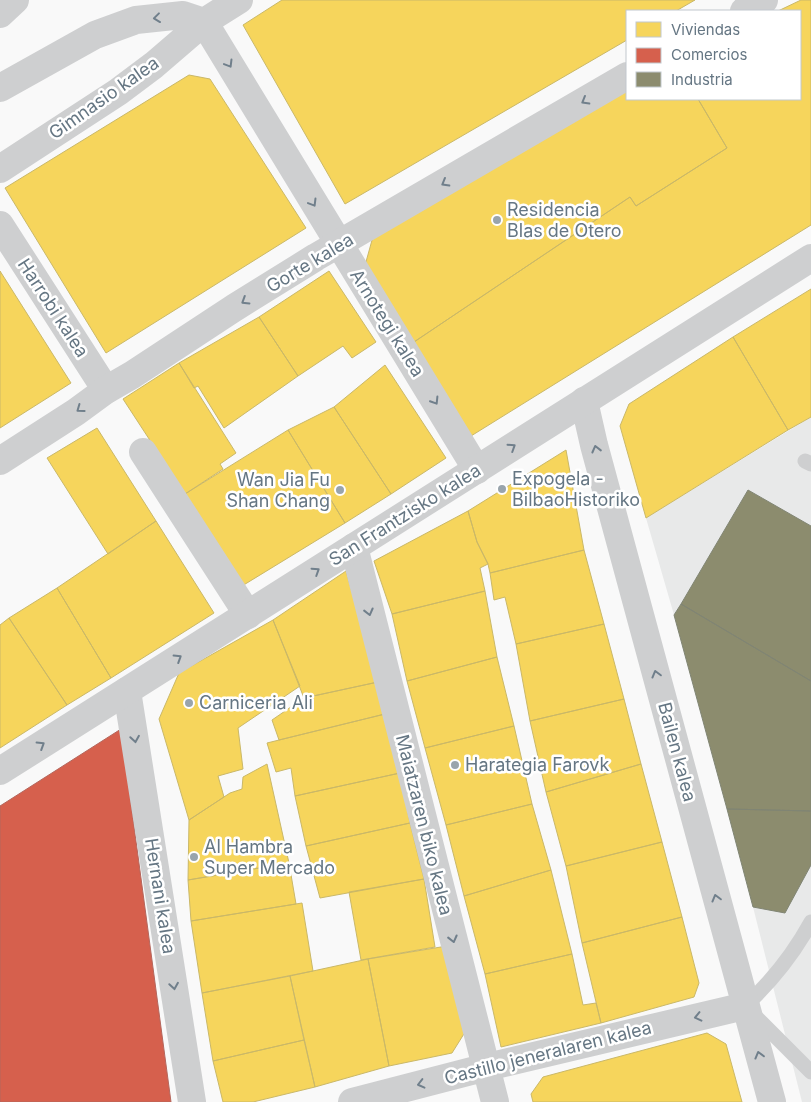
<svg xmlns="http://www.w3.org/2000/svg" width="811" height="1102" font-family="Inter,sans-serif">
<rect width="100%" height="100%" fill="#f9f9f9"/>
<path fill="#e8e9e9" d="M 811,417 L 811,526 L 748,490 L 674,615 L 646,518 Z
M 811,865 L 811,1102 L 802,1102 L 753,907 L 785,912 Z"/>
<path fill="#f6d55c" stroke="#cab868" d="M 282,0 L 695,0 L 676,11 L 627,11 L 627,40 L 345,204 L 243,25 Z
M 801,0 L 811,0 L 811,225 L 471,436 L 411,344 L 630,197 L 636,206 L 727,148 L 698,99 L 800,99 L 800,11 L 778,11 Z
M 189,75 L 210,79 L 306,228 L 106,353 L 5,188 Z
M 627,90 L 627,99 L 698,99 L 727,148 L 636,206 L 630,197 L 411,344 L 364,269 L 374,233 Z
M 0,271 L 71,383 L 0,428 Z
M 329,271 L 376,342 L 352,358 L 343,346 L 298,376 L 259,317 Z
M 811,289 L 811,417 L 788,430 L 733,337 Z
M 259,317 L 298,376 L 224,428 L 198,386 L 194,388 L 179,363 Z
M 733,337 L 788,430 L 646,518 L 620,426 L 629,404 Z
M 179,363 L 236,453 L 220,464 L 223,469 L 185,494 L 123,399 Z
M 385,365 L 446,458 L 391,494 L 334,407 Z
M 334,407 L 391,494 L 345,523 L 288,430 Z
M 97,428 L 156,521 L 108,554 L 47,458 Z
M 288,430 L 345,523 L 242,586 L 185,494 Z
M 566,450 L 584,550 L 490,573 L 488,564 L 477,542 L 468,511 Z
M 468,511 L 477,542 L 488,564 L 480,568 L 485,591 L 392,614 L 374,561 Z
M 156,521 L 214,613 L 111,678 L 57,588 Z
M 584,550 L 604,624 L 516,644 L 505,597 L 494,600 L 490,573 Z
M 346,571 L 378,682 L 304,698 L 273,620 Z
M 57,588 L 111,678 L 67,705 L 9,618 Z
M 485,591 L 497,657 L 407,681 L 392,614 Z
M 9,618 L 67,705 L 0,748 L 0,625 Z
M 273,620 L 300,686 L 238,728 L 243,769 L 218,776 L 224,797 L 189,820 L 159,719 L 179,673 Z
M 604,624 L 624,699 L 530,721 L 516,644 Z
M 497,657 L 514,726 L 425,748 L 407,681 Z
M 378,682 L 385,714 L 279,740 L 272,720 L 304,698 Z
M 624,699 L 641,764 L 546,792 L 530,721 Z
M 385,714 L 400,773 L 295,796 L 291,768 L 276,772 L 267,743 Z
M 514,726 L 532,804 L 446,825 L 425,748 Z
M 267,764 L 289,863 L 188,880 L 189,820 L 230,793 L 242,789 L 243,777 Z
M 641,764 L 662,842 L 566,866 L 546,792 Z
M 400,773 L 410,823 L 306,846 L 295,796 Z
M 532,804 L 551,870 L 464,896 L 446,825 Z
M 410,823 L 424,879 L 320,898 L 306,846 Z
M 662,842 L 682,917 L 582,943 L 566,866 Z
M 289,863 L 296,904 L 191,921 L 188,880 Z
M 551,870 L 572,954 L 485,974 L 464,896 Z
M 424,879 L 435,947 L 361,960 L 349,892 Z
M 302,903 L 313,971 L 202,993 L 191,921 Z
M 682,917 L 699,983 L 694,997 L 601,1023 L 582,943 Z
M 447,946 L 467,1029 L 452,1053 L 389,1066 L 368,959 Z
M 572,954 L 583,1005 L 596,1003 L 601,1023 L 501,1047 L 485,974 Z
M 368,959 L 389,1066 L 315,1087 L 290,976 Z
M 290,976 L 304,1040 L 213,1061 L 202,993 Z
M 707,1033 L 726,1044 L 742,1102 L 533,1102 L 531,1094 L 543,1077 Z
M 304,1040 L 315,1087 L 253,1102 L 223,1102 L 213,1061 Z"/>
<path fill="#d6604d" stroke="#b4675d" d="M 121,729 L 171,1102 L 0,1102 L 0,806 Z"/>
<path fill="#8c8c6e" stroke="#808574" d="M 748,490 L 811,526 L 811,681 L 681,604 Z
M 681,604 L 811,681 L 811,811 L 727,809 L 674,615 Z
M 727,809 L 811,811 L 811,865 L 785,913 L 753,907 Z"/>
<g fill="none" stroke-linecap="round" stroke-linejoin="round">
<path stroke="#cecfd0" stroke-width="15" d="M 805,461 L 811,464
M 811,922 C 794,953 771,982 745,1006 L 811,1072"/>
<path stroke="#cecfd0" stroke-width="28" d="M 0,14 L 15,0
M 204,22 L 477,470
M 0,88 L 95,35 L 136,20 L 183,15 L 204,22
M 0,169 L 118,92 L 154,65 L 204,22 L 239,0
M 0,225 L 106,390
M 584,401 L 594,445 L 772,1102
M 143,452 L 248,615
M 354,547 L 495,1102
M 127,691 L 192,1102
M 352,1102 L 487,1067 L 745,1006"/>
<path stroke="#cecfd0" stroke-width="28" d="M 744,11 L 764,0
M 0,461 L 76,412 L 106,390 L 132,375 L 234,308 L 316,257 L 627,76
M 0,771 L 811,258"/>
</g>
<defs><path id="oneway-chevron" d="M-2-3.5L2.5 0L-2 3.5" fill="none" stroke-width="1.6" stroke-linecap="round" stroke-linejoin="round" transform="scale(1.25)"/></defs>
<g stroke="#707f8b">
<use href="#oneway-chevron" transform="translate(157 18) rotate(173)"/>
<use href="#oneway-chevron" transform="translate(229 64) rotate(59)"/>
<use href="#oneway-chevron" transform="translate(585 101) rotate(150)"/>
<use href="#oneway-chevron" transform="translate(445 183) rotate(150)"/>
<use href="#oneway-chevron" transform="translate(313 203) rotate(59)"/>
<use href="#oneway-chevron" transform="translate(245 301) rotate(148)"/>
<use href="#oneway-chevron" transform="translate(435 401) rotate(58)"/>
<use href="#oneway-chevron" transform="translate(80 409) rotate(144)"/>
<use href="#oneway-chevron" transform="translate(512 447) rotate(-33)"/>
<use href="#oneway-chevron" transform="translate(596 449) rotate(-104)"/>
<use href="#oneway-chevron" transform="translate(316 571) rotate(-33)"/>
<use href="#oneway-chevron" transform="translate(369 612) rotate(76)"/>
<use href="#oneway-chevron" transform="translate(178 658) rotate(-32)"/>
<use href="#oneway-chevron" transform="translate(656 674) rotate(-105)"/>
<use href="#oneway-chevron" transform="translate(135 739) rotate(81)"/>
<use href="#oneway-chevron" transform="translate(41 745) rotate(-32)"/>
<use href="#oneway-chevron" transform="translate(716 898) rotate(-105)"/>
<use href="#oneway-chevron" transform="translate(453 939) rotate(76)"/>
<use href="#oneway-chevron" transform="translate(174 986) rotate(81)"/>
<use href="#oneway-chevron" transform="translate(698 1017) rotate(167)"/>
<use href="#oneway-chevron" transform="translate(759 1055) rotate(-105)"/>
<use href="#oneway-chevron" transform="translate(421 1084) rotate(166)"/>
</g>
<g fill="#99a4ac" stroke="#fff" stroke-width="2">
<circle cx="497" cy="220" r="5"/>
<circle cx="502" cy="489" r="5"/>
<circle cx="340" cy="490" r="5"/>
<circle cx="189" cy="703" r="5"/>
<circle cx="455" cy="765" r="5"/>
<circle cx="194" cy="857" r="5"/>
</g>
<g text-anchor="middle" stroke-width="5" stroke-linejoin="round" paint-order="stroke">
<g font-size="18" fill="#657683" stroke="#fff">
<text transform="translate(104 98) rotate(-35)" y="6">Gimnasio kalea</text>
<text transform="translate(310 263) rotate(-31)" y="6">Gorte kalea</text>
<text transform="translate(53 308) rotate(57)" y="6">Harrobi kalea</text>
<text transform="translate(387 323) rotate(58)" y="6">Arnotegi kalea</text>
<text transform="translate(405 515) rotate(-32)" y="6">San Frantzisko kalea</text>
<text transform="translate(677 752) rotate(75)" y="6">Bailen kalea</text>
<text transform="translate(424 825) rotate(76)" y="6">Maiatzaren biko kalea</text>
<text transform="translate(160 896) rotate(81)" y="6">Hernani kalea</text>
<text transform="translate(548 1053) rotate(-14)" y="6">Castillo jeneralaren kalea</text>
</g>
<g font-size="18" fill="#657683" stroke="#fff" text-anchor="start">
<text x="507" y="216">Residencia<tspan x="507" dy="21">Blas de Otero</tspan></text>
<text x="512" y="485">Expogela -<tspan x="512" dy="21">BilbaoHistoriko</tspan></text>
<text x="330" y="486" text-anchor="end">Wan Jia Fu<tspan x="330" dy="21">Shan Chang</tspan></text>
<text x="199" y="709">Carniceria Ali</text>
<text x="465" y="771">Harategia Farovk</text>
<text x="204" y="853">Al Hambra<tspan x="204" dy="21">Super Mercado</tspan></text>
</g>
</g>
<rect x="626" y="10" width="175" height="90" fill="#ffffff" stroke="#c1c8cd"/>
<rect x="636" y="22" width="25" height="15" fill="#f6d55c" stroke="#c1c8cd"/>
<text x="671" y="35" font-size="15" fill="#657683">Viviendas</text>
<rect x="636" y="48" width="25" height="15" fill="#d6604d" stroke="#c1c8cd"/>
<text x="671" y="60" font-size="15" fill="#657683">Comercios</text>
<rect x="636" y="72" width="25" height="15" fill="#8c8c6e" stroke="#c1c8cd"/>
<text x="671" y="85" font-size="15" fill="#657683">Industria</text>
</svg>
